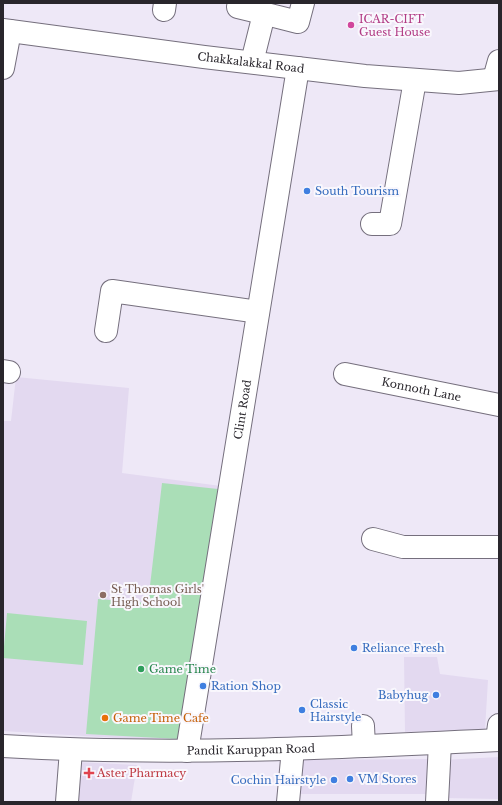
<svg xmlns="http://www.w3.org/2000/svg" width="502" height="805" font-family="'Libre Baskerville',serif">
<rect width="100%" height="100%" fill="#eee8f7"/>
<path fill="#e3d9f0" d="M 16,377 L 129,388 L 122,473 L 221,486 L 181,742 L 3,731 L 3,421 L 11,421 Z
M 404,657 L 437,657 L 440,674 L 488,680 L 485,730 L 405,732 Z
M 499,757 L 499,799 L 443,798 L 443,760 Z
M 432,759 L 431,794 L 295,794 L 297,760 Z
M 76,762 L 137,765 L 131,802 L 73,802 Z"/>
<path fill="#aadeb7" d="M 162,483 L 218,489 L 178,739 L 86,734 L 98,599 L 148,603 Z
M 7,613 L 87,621 L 83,665 L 3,658 Z"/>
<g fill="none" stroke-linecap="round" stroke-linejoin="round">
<g stroke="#756f7d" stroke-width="24">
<g id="minor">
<path d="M 239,3 L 238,7 L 298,22 L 303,3"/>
<path d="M 164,10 L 165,3"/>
<path id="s1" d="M 3,30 L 204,57 L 365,76 L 459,83 L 499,79"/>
<path d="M 252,62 L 264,14"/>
<path d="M 3,68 L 10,31"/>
<path d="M 494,79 L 499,61"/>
<path d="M 372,224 L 390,224 L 415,80"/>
<path d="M 106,331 L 112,291 L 258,312"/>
<path d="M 3,371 L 9,372"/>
<path id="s2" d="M 345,374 L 499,405"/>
<path d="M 373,539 L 403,547 L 499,547"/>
<path d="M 363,726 L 364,746"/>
<path d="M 497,740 L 499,725"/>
<path id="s3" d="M 187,751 L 298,68"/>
<path d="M 67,802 L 71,750"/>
<path d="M 288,802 L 293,749"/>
<path d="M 437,802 L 440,743"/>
</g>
</g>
<g stroke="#756f7d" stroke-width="24">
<g id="major">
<path id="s4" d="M 3,746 C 168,756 334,748 499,740"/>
</g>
</g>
<use href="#minor" stroke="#fff" stroke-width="22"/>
<use href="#major" stroke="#fff" stroke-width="22"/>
</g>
<circle fill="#d1479c" stroke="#f9f7fd" stroke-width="1.5" cx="351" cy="25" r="4"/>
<g fill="#3f7fe0" stroke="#f9f7fd" stroke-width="1.5">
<circle cx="307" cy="191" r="4"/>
<circle cx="354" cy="648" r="4"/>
<circle cx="203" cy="686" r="4"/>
<circle cx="436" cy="695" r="4"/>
<circle cx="302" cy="710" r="4"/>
<circle cx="350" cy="779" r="4"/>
<circle cx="334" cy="780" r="4"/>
</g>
<circle fill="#8d6e63" stroke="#f9f7fd" stroke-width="1.5" cx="103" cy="595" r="4"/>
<circle fill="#2e9e5b" stroke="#f9f7fd" stroke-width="1.5" cx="141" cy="669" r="4"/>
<circle fill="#e8710a" stroke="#f9f7fd" stroke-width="1.5" cx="105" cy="718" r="4"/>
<path fill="#e0444e" stroke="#f9f7fd" stroke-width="1.5" d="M87 767h4v4h4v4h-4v4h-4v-4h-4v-4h4z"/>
<g text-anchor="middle" stroke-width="4" stroke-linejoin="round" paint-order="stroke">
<g font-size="11" fill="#b23c85" stroke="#f9f7fd" text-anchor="start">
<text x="359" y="23">ICAR-CIFT<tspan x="359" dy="13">Guest House</tspan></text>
</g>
<g font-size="11" fill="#29262c" stroke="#f9f7fd">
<text dy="4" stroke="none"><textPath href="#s1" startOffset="250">Chakkalakkal Road</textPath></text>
<text dy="4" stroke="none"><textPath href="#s2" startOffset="78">Konnoth Lane</textPath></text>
<text dy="4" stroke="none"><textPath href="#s3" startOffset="346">Clint Road</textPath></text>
<text dy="4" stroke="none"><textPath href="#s4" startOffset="248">Pandit Karuppan Road</textPath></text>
</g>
<g font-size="11" fill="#366cbe" stroke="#f9f7fd" text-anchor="start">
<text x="315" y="195">South Tourism</text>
<text x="362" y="652">Reliance Fresh</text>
<text x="211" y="690">Ration Shop</text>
<text x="428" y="699" text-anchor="end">Babyhug</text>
<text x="310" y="708">Classic<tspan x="310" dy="13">Hairstyle</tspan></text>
<text x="358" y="783">VM Stores</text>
<text x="326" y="784" text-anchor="end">Cochin Hairstyle</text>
</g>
<g font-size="11" fill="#785e54" stroke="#f9f7fd" text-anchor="start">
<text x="111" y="593">St Thomas Girls'<tspan x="111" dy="13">High School</tspan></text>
</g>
<g font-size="11" fill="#27864d" stroke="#f9f7fd" text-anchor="start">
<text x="149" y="673">Game Time</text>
</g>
<g font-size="11" fill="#c56008" stroke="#f9f7fd" text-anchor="start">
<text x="113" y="722">Game Time Cafe</text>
</g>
<g font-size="11" fill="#be3a42" stroke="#f9f7fd" text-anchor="start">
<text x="97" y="777">Aster Pharmacy</text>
</g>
</g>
<rect width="502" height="805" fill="none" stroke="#29262c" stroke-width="8"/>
</svg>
